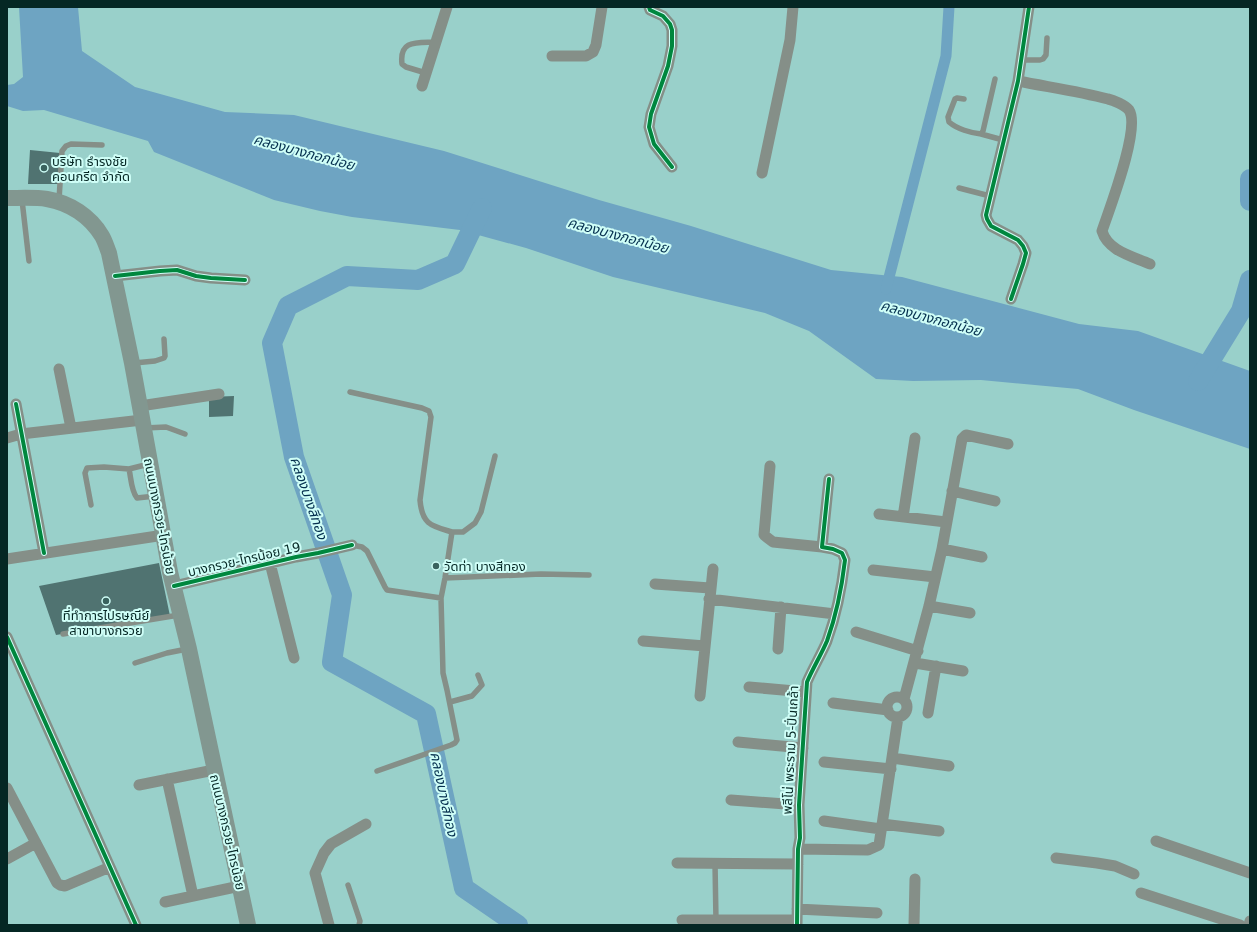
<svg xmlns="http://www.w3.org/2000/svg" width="1257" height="932" font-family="'DejaVu Sans','Noto Sans Thai',sans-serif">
<rect width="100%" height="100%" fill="#99d0ca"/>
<path fill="#6ea4c2" d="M 19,7 L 78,7 L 82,51 L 135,87 L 225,112 L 294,115 L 444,151 L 599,200 L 691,226 L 831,270 L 902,277 L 1079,324 L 1138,331 L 1250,371 L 1250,449 L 1134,410 L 1078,389 L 981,380 L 913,381 L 876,379 L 809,331 L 765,313 L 613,277 L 526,248 L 460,230 L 352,217 L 320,211 L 274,200 L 154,152 L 148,141 L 44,110 L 23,111 L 7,106 L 7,85 L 14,84 L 23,77 Z"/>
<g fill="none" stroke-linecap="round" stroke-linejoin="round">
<path stroke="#6ea4c2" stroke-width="11" d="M 886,289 L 946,56 L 949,7"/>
<path stroke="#6ea4c2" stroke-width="20" d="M 1250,179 L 1250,201
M 482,208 L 455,264 L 418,280 L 347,276 L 288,306 L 272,343 L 294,457 L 342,595 L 332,662 L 426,714 L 464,888 L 518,925
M 1198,381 L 1241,311 L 1250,280"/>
</g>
<path fill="#507371" d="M 30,150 L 60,153 L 58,184 L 28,184 Z
M 234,396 L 233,416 L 209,417 L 209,397 Z
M 159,563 L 170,616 L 56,635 L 39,586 Z"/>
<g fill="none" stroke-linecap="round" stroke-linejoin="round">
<path stroke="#858f88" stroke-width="5.5" d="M 1021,60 L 1040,60 L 1043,59 L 1046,55 L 1047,38
M 426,73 L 406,67 L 402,64 C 399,39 418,43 436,42
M 964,99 L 957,98 L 955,99 L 948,117 L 949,122 C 957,129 971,133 981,134 L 983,131 L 995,79
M 981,134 L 1003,140
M 959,188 L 990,196
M 22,200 L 29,261
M 59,200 L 62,151 L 66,146 L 71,144 L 102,145
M 134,363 L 155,361 L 164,358 L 165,356 L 164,339
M 350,392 L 422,408 L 429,411 L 431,417 L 420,500 C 422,525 432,526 452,532
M 145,428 L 166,427 L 185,434
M 149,464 L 129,469 C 131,477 131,491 137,498 L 155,496
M 91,505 L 85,473 L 87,468 L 104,467 L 129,469
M 352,545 L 362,547 L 367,551 L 385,587 L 387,590 L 441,598 L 445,578 L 452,532 L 463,532 L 475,523 L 481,512 L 495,456
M 445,578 L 541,574 L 589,575
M 63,634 L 179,615
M 135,663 L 167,653 L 187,649
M 450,702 L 472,696 L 482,685 L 478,675
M 377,771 L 451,745 L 455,743 L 457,740 L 447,690 L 443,673 L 441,598
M 715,863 L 716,921
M 348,885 L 360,921 L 359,925"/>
<path stroke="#858f88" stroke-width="11" d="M 649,7 L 650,10 L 663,16 L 670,24 L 672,30 L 672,46 L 668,66 L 651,114 L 649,127 L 654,144 L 672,167
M 552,56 L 586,56 L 593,52 L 596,45 L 602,7
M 1018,81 C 1048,87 1078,91 1108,99 C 1113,100 1125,105 1129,110 C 1141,128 1109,210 1102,231 C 1108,251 1132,256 1150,264
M 422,86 L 447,7
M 762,173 L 790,40 L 793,7
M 115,276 L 160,271 L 177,270 L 196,276 L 211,278 L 245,280
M 1011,299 L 1023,264 L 1026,253 L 1023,246 L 1018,240 L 991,226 L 987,219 L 986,215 L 1018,81 L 1029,7
M 59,369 L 71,428
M 16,404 L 44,553
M 140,406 L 219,394
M 7,438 L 21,434 L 142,420
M 770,466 L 764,535 L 773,542 L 822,547
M 952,491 L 995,501
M 879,514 L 946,522
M 903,517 L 915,438
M 942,549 L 982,557
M 7,559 L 164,535
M 270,563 L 294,658
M 873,570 L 935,577
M 655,584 L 710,588
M 174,586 L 296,557 L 318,553 L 352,545
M 709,599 L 835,614
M 929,606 L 970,613
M 856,632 L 918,651
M 7,637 L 136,925
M 643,641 L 705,646
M 778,649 L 781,607
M 915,663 L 963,671
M 749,687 L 806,692
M 700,696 L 713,569
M887 707a10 10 0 1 1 20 0a10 10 0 1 1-20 0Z
M 904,699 L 929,606 L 942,549 L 962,439 L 966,435 L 1008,444
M 833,703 L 888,710
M 928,713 L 936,666
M 738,742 L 803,748
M 892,758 L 949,766
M 824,762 L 891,769
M 167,779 L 193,896
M 139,785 L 214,770
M 7,788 L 57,883 L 60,885 L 65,886 L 110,867
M 731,800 L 799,805
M 824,821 L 881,829
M 882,824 L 939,831
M 1156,841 L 1250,873
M 798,849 L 868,850 L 879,845 L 898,717
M 1056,858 L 1097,863 L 1115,866 L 1134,874
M 7,859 L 36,843
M 677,863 L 798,864
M 1141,893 L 1240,925
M 165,902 L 240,886
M 797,909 L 877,913
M 682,920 L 797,920
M 329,925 L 315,873 L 324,853 L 331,844 L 366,824
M 797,925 L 798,849 L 800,838 L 799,805 L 807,682 C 813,668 821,655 827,641 C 836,616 842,586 845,560 L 842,553 L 833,549 L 822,547 L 829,479
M 914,925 L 915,879
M 1249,925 L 1250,921"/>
<path stroke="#829790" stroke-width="16" d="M 7,198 C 20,198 35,197 47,199 C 70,203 90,216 102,236 C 105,241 107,248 109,253 L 132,363 L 170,572 L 189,649 L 248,925"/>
<g stroke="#cffef7" stroke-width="6">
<path id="cycleway" d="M 649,7 L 650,10 L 663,16 L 670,24 L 672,30 L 672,46 L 668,66 L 651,114 L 649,127 L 654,144 L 672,167
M 115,276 L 160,271 L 177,270 L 196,276 L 211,278 L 245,280
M 1011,299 L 1023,264 L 1026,253 L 1023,246 L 1018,240 L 991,226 L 987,219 L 986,215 L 1018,81 L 1029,7
M 16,404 L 44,553
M 174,586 L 296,557 L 318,553 L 352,545
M 7,637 L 136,925
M 797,925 L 798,849 L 800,838 L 799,805 L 807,682 C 813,668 821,655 827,641 C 836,616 842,586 845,560 L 842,553 L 833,549 L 822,547 L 829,479"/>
</g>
<use href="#cycleway" stroke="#00873e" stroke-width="4"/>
</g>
<g fill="#39625e" stroke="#cffef7" stroke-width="1.5">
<circle cx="44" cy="168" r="4"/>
<circle cx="436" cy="566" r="4"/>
<circle cx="106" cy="601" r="4"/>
</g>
<g text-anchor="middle" stroke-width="4" stroke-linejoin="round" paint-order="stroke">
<g font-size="13" fill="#052724" stroke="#cffef7" text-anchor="start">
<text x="52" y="166">บริษัท ธำรงชัย<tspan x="52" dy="15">คอนกรีต จำกัด</tspan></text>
<text x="444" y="571">วัดท่า บางสีทอง</text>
<text x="106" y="620" text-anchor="middle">ที่ทำการไปรษณีย์<tspan x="106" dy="15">สาขาบางกรวย</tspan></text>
</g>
<g font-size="13" fill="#052724" stroke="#cffef7">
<text transform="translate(160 516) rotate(79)" y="5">ถนนบางกรวย-ไทรน้อย</text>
<text transform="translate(244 559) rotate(-13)" y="5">บางกรวย-ไทรน้อย 19</text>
<text transform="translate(790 750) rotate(-87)" y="5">พลีโน่ พระราม 5-ปิ่นเกล้า</text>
<text transform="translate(228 832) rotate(77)" y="5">ถนนบางกรวย-ไทรน้อย</text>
</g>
<g font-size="14" font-style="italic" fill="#05304f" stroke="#cffef7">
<text transform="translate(304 152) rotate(15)" y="5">คลองบางกอกน้อย</text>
<text transform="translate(618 235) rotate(15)" y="5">คลองบางกอกน้อย</text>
<text transform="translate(931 318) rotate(15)" y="5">คลองบางกอกน้อย</text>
<text transform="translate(309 498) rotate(71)" y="5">คลองบางสีทอง</text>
<text transform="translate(444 794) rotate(78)" y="5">คลองบางสีทอง</text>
</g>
</g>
<rect width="1257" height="932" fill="none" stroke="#052724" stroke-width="16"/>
</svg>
